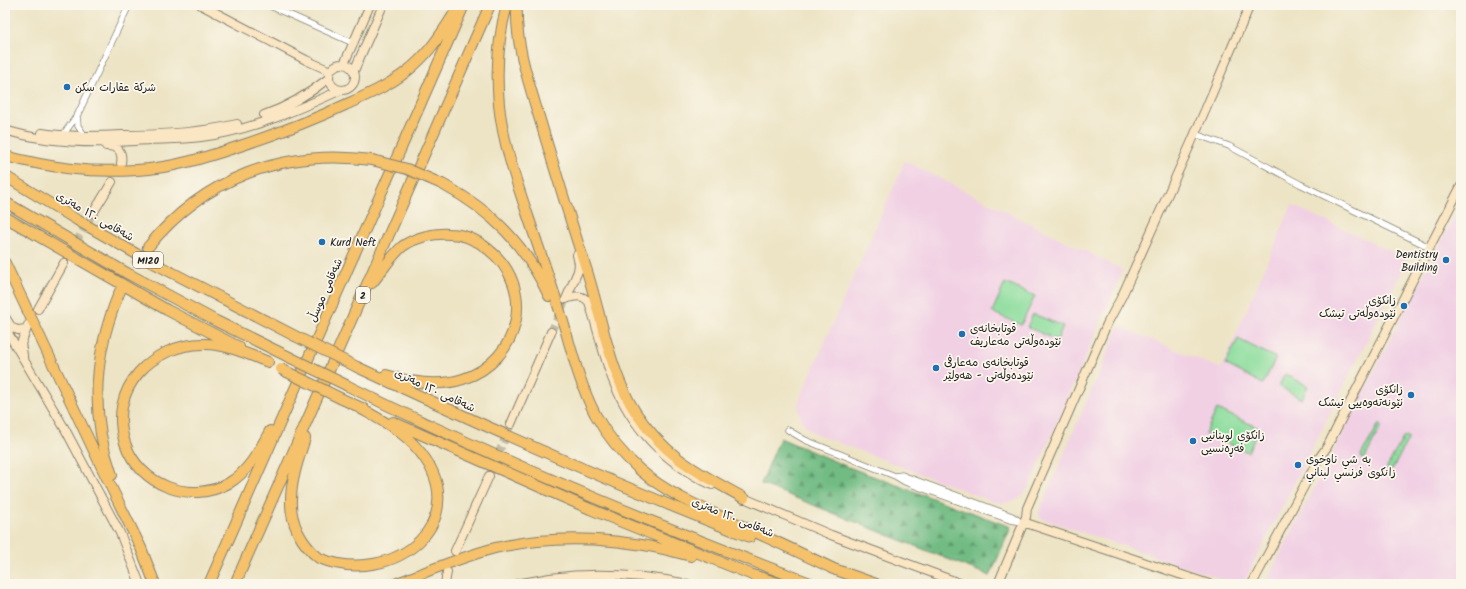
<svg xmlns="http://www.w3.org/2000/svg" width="1466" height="589" font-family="Kalam,'Playpen Sans Arabic',sans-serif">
<defs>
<pattern id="grass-dots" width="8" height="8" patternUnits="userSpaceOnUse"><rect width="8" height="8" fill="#8ddd9d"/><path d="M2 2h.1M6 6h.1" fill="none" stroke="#79bd87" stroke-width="1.8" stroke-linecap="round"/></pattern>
<pattern id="forest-firs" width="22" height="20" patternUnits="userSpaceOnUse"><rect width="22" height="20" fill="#72bc84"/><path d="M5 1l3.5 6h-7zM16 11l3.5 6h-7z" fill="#5d986b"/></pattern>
</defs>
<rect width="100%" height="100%" fill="#fbf7ec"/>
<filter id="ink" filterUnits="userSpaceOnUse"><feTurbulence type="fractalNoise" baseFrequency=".025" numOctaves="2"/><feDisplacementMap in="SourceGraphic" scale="8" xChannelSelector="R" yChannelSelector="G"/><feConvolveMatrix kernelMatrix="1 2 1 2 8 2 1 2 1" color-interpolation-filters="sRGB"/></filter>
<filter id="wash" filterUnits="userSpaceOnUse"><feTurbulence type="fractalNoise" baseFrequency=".012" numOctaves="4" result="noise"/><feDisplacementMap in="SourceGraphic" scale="16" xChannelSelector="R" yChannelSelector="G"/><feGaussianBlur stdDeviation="0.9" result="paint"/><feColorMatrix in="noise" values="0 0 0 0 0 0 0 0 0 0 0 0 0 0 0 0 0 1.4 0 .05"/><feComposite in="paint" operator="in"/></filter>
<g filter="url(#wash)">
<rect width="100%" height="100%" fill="#ede4c5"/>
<path fill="#f1d0e4" d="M 905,161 L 1123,270 L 1029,487 L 1022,495 L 1014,501 L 1004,503 L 994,502 L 821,436 L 809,430 L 801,420 L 798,406 L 800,398 Z
M 1461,203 L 1461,584 L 1265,584 L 1398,324 Z
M 1292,205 L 1403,257 L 1406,260 L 1406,264 L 1244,582 L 1242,584 L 1237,584 L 1043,519 L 1039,515 L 1039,512 L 1119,326 L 1221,369 Z"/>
<path fill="url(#grass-dots)" stroke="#547c5c" d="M 1379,424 L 1381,425 L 1381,427 L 1365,458 L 1362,459 L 1361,455 Z
M 1406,436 L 1408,438 L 1408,440 L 1392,470 L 1390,472 L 1388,471 L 1387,467 L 1403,438 Z"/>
<path fill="url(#forest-firs)" stroke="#476c50" d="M 780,438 L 848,467 L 1011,527 L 990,576 L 761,484 Z"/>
<path fill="#8ddd9d" stroke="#547c5c" d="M 1005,283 L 1035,296 L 1021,325 L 992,312 Z
M 1033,314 L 1063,326 L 1057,340 L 1027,327 Z
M 1238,339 L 1276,358 L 1263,384 L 1225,364 Z
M 1285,374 L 1308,386 L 1302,399 L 1279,386 Z
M 1217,409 L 1259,428 L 1248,452 L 1205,434 Z"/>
</g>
<g filter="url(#ink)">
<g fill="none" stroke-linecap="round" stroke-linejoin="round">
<path stroke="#c3bca3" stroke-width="8" stroke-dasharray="8 4" stroke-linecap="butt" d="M 64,263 L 93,213
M 551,332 L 566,299
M 489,476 L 511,424"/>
<path stroke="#c3bca3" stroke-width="10" stroke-dasharray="10 5" stroke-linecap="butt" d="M 120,291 L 127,276 L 148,247"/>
<g stroke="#848070" stroke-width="7">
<path id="street" d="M 268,5 L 353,43
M 77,116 L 78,126 L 85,136
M 1195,134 L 1229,146 L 1300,184 L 1425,245
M 63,135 L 78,114 L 129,5
M 788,430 L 805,440 L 895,476 L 905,482 L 1010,520 L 1023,522
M 895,476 L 902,475 L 907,477 L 1012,516 L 1018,520"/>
</g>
<g stroke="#848070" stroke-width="10">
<path id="secondary" d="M 201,5 L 306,60 L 330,71
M329 77a13 13 0 1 1 26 0a13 13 0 1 1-26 0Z
M 344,64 L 370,5
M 354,71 L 383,5
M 264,115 C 287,107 309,94 329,78
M 5,130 C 46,143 92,144 134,141 C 157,139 179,140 201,137 C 249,131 297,110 341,90
M 42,133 C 68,137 95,136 122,135 C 161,135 199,133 237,124
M 106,146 C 118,146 123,151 121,163
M 93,213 L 112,182
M 566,299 C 575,296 582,294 589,302 C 597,327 603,354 612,378 C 631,428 665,463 712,485
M 566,299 L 578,271 L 579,264 L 577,255
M 38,309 L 64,263
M 5,317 L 12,328 L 18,330 L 26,329
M 5,328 L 65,429 L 120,533 L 140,584
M 23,355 L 21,344 L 28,325
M 511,424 L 551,332
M 739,496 L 831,535 L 962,584
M 1023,522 L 1209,584
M 455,551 L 489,476
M 445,584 L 447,572
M 517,584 C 528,582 539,580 550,578 C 596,572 643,575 688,584
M 998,584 L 1026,517 L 1027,508 L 1107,324 L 1122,296 L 1191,143 L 1250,5
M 1252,584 L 1319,458 L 1327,447 L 1461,186"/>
</g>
<g stroke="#848070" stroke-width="12">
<path id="highway" d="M 507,5 C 498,37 496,72 499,105 C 503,142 515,178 527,213 C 537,243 547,272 557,302 C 569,339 577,379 595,414 C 607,436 622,454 640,470 C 666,493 700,507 731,521 C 766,537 801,553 836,570
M 517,5 C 515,45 529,83 540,120 C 555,170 570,219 586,268 C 601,314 609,372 636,413 C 666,458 699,473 744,498
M 5,156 C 51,168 89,173 137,170 C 173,168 207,157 240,146 C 276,134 311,121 345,105 C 365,96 388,86 406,72 C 427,56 441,35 454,14
M 5,176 L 77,220 L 140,256 L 295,336
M 442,184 C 492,211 525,244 549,296
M 5,202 L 125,272 L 216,321 L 287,356
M 5,217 L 167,310 L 239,347
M 148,247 C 204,178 283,148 372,160
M 5,263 L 114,493 L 141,548 L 155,584
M 372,283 C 382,271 391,256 403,246 C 416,237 434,233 449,234 C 464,234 477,240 488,249 C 537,287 521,360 463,379 C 439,387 409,382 386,375
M 268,362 C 247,354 227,344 204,344 C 152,344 107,389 125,443 C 139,485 190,505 229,483 C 249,471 259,451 270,431
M 357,367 C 486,427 617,486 750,537
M 348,386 C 499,461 655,525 813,584
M 342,399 L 364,409
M 393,422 L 590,509 L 755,576
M 305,438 C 299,458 291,479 291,500 C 290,522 301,544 319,558 C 394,589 481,518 415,446 C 400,429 377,418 358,407
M 112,475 C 89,412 94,352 120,291
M 831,568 L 876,584
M 750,574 L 781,584
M 209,584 L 464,5
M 235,584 L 490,5
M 395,584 C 428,571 461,557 495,548 C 559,533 628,538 691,556"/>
</g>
<use href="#street" stroke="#fff" stroke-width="5.5"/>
<use href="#secondary" stroke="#fbe6c4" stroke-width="8"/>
<use href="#highway" stroke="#f5c16b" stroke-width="10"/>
<g stroke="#848070" stroke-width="12" stroke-linecap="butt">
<path id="highway-bridge" d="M 372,160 L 407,169 L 442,184
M 295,336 L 357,367
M 287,356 L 348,386
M 281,369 L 342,399"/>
</g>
<use href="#highway-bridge" stroke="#f5c16b" stroke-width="10"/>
</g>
</g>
<g fill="#1f6fb2" stroke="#fbf7ec" stroke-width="1.5">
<circle cx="67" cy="87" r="4"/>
<circle cx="322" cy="242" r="4"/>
<circle cx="1446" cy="260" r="4"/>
<circle cx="1404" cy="306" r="4"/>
<circle cx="962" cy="334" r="4"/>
<circle cx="936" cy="368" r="4"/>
<circle cx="1411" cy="395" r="4"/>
<circle cx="1193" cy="441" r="4"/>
<circle cx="1298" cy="465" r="4"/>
</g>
<g text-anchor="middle" stroke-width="3.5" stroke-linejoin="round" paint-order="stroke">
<g fill="#fbf7ec" stroke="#5f5e5a" stroke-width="1">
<rect x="133" y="252" width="30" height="16" rx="3"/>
<rect x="356" y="287" width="14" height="16" rx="3"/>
</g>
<g font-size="10" font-weight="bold" fill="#1c1c1c">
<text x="148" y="264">M120</text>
<text x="363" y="299">2</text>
</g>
<g font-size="11" fill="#1c1c1c" stroke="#fbf7ec" text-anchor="start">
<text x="75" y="91">شركة عقارات سكن</text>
<text x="330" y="246">Kurd Neft</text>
<text x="1438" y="258" text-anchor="end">Dentistry<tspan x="1438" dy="13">Building</tspan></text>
<text x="1396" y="304" text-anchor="end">زانکۆی<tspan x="1396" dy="13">نێودەوڵەتی تیشک</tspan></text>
<text x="970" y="332">قوتابخانەی<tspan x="970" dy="13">نێودەوڵەتی مەعاریف</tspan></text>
<text x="944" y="366">قوتابخانەی مەعارفی<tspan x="944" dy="13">نێودەوڵەتی - هەولێر</tspan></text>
<text x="1403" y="393" text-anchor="end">زانکۆی<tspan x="1403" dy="13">نێونەتەوەییی تیشک</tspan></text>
<text x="1201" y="439">زانکۆی لوبنانیی<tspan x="1201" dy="13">فەڕەنسیی</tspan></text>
<text x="1306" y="463">به شي ناوخوى<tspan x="1306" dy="13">زانكوى فرنسي لبناني</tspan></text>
</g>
<g font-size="11" fill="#1c1c1c" stroke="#fbf7ec">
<text transform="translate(95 216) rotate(30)" y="4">شەقامی ١٢٠ مەتری</text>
<text transform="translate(325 290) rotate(-66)" y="4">شەقامی موسڵ</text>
<text transform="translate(435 390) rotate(25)" y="4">شەقامی ١٢٠ مەتری</text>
<text transform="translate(733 517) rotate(22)" y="4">شەقامی ١٢٠ مەتری</text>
</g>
</g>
<rect width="1466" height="589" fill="none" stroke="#fbf7ec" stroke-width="20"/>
</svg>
